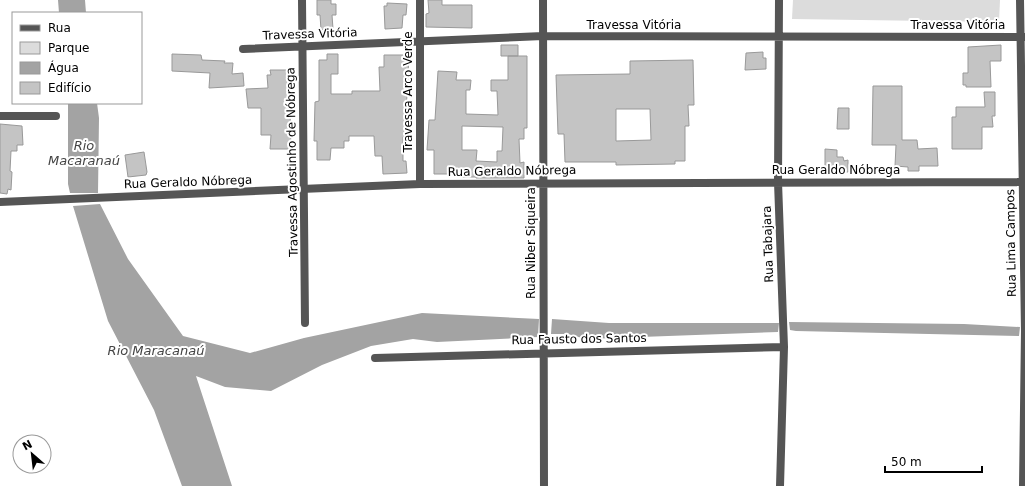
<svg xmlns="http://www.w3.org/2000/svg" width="1025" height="486" font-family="'DejaVu Sans',sans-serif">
<rect width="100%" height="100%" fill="#fff"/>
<path fill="#dcdcdc" d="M 793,0 L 1000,0 L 999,22 L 792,19 Z"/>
<path fill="#a3a3a3" d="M 58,0 L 85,0 L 86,13 L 59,13 Z
M 68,103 L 97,103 L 99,118 L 98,193 L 70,193 L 68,184 Z
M 100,204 L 128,259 L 183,336 L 250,353 L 304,338 L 422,313 L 539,319 L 538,337 L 437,342 L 413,339 L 371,346 L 322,365 L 271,391 L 225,387 L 196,376 L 232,486 L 182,486 L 154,410 L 108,321 L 73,206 Z
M 552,319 L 609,323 L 779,323 L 778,332 L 586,339 L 567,334 L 551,334 Z
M 789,322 L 964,324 L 1020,327 L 1019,336 L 796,331 L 790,330 Z"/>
<path fill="#c4c4c4" stroke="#999" fill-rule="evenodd" d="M 317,0 L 331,0 L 331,4 L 336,4 L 336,15 L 332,15 L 333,29 L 321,30 L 320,15 L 317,15 Z
M 428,0 L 442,0 L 442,5 L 472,5 L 472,28 L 426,27 L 426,14 L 429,13 Z
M 387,3 L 407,4 L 406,15 L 403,15 L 402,28 L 385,29 L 384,6 L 387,6 Z
M 501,45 L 518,45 L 518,56 L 501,56 Z
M 1001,45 L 1001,61 L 990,61 L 991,87 L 966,87 L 966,85 L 963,85 L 963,73 L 968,73 L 968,47 Z
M 763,52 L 763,58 L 766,58 L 766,69 L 745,70 L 746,53 Z
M 172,54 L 201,55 L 202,60 L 225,61 L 224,63 L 233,63 L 232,74 L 243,73 L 244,86 L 209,88 L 210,73 L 172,71 Z
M 327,54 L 338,54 L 338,74 L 331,74 L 331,94 L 352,94 L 352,91 L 380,91 L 379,67 L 384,67 L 384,55 L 409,55 L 406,113 L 409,113 L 409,126 L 404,125 L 404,136 L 403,137 L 403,161 L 406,161 L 407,173 L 383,174 L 382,156 L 375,156 L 374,136 L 349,136 L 349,141 L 344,141 L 344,148 L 331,148 L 330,160 L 317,160 L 317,141 L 314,141 L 315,102 L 319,101 L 319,60 L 327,60 Z
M 508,56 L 527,56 L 527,128 L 524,128 L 524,139 L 519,139 L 520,163 L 524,162 L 524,178 L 476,178 L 476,177 L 460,177 L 460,174 L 434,174 L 434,150 L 427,150 L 429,120 L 435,120 L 438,71 L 457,72 L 456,80 L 471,80 L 470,90 L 466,90 L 466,114 L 498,115 L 497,91 L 491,91 L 491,80 L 508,80 ZM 462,126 L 503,127 L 502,151 L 497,151 L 497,162 L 476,161 L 477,150 L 462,150 Z
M 693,60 L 694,105 L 688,105 L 689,126 L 685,126 L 685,161 L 675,161 L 675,164 L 616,165 L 616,162 L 565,162 L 564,134 L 558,134 L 556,75 L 630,74 L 630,61 ZM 616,109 L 650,109 L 651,140 L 616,141 Z
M 270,70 L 289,70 L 291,149 L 270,149 L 271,135 L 261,135 L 261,108 L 248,108 L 246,89 L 268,88 L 267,75 L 271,75 Z
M 873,86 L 902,86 L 902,140 L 917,140 L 918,149 L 937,148 L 938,166 L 919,166 L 919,171 L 908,171 L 908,167 L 895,166 L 896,145 L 872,145 Z
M 984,92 L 995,92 L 995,116 L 992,116 L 993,127 L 982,127 L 982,149 L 952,149 L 952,117 L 956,117 L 956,107 L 985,107 Z
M 838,108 L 849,108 L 849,129 L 837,129 Z
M 0,124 L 22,126 L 23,145 L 17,145 L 17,151 L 11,151 L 10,171 L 12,172 L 11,190 L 8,189 L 7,194 L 0,193 Z
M 825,149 L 837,150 L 837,157 L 843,157 L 844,161 L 848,160 L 848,172 L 825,172 Z
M 144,152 L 147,172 L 146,175 L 128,177 L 125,155 Z"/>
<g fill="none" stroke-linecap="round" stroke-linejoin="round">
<path stroke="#555" stroke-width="8" d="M 302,0 L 305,323
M 420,0 L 420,184
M 543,0 L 544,486
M 779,0 L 778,182 L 784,347 L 780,486
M 1020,0 L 1025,331 L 1023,486
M 243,49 L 543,36 L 1025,37
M 0,116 L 56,116
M 0,202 L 420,184 L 1025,182
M 375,358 L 784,347"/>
</g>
<g text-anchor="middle" stroke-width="4" stroke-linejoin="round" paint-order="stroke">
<g font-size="12" fill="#000" stroke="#fff">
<text x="634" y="29">Travessa Vitória</text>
<text x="958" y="29">Travessa Vitória</text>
<text transform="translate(310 34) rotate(-2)" y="4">Travessa Vitória</text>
<text transform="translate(408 92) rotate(-90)" y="4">Travessa Arco Verde</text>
<text transform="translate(292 162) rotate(-91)" y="4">Travessa Agostinho de Nóbrega</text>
<text x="836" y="174">Rua Geraldo Nóbrega</text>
<text transform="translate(512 171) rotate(-1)" y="4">Rua Geraldo Nóbrega</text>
<text transform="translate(188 182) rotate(-2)" y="4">Rua Geraldo Nóbrega</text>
<text transform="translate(531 243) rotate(-90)" y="4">Rua Niber Siqueira</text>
<text transform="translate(1011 243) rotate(-91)" y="4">Rua Lima Campos</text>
<text transform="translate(768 244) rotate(-92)" y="4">Rua Tabajara</text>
<text transform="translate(579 339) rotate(-1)" y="4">Rua Fausto dos Santos</text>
</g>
<g font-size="13" font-style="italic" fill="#444" stroke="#fff">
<text x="84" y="150">Rio<tspan x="84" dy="15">Macaranaú</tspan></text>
<text x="156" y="355">Rio Maracanaú</text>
</g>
</g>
<rect x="12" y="12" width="130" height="92" fill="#ffffff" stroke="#999999"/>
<rect x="20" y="25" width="20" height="6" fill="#555555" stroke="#999999"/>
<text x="48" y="32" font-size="12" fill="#000000">Rua</text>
<rect x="20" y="42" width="20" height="12" fill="#dcdcdc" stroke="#999999"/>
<text x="48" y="52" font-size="12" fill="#000000">Parque</text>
<rect x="20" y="62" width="20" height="12" fill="#a3a3a3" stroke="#999999"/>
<text x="48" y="72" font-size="12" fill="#000000">Água</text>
<rect x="20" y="82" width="20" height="12" fill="#c4c4c4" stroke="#999999"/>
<text x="48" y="92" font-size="12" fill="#000000">Edifício</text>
<g transform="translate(32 454) rotate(332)"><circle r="19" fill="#ffffff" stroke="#999999"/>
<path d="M0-3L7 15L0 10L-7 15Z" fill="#000000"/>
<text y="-6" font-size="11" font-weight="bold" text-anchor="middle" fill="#000000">N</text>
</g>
<path d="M885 466v6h97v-6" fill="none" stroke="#000000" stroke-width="2"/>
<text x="891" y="466" font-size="12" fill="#000000" stroke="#ffffff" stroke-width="3" paint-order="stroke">50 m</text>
</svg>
